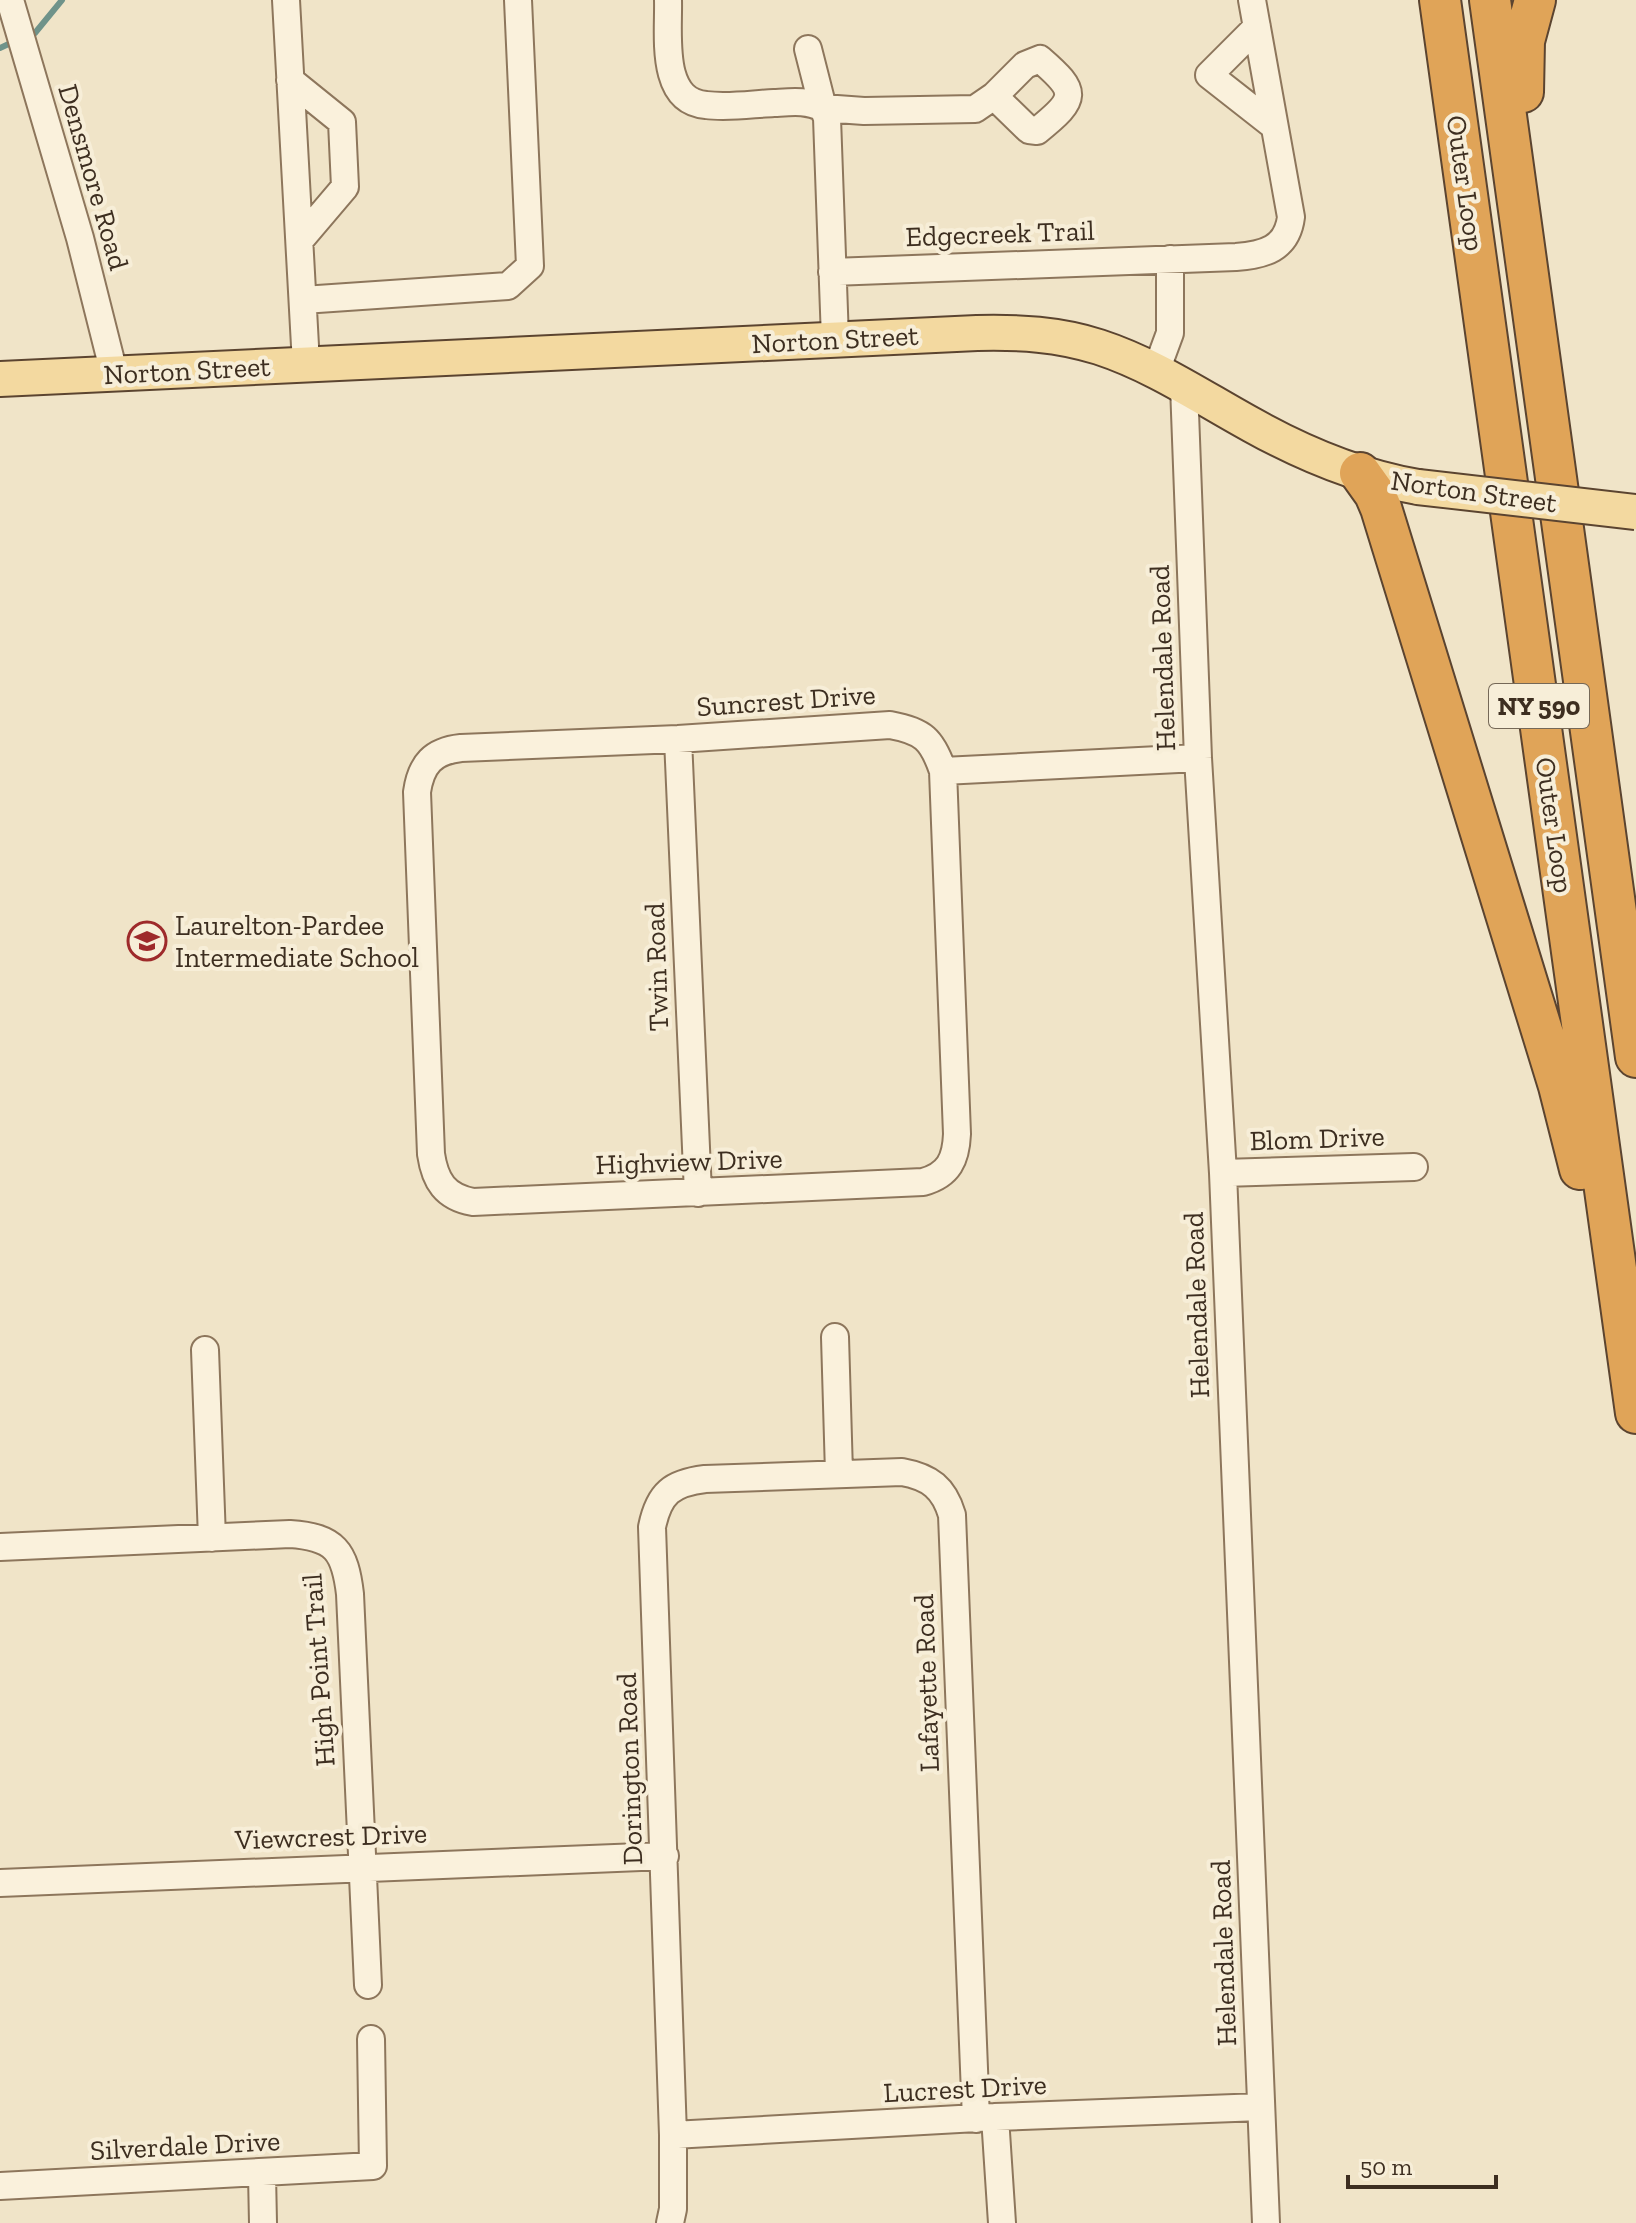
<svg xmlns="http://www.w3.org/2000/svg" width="1636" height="2223" font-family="'Zilla Slab',serif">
<rect width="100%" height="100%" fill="#f0e4c8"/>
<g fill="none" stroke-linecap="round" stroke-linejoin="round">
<path stroke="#6f938a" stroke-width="6" d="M 29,36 L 35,33 L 62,0
M 0,48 L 15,41"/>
<g stroke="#8d765c" stroke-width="30">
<path id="minor" d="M 10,0 L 80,238 L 114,373
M 286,0 L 306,364
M 668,0 C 669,34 659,101 706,105 C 728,108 752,104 774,103 C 792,102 807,100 823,108 L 827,118 L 835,339
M 1257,27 L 1209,75 L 1274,126
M 808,49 L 823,108 L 864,111 L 975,109 L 994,96 L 1025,65 L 1040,59 C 1078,92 1078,98 1037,131 L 1029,130 L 994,96
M 290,80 L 342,122 L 345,187 L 300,240
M 832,272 L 1236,257 C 1264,255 1287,249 1291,217 L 1252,0
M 303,300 L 508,286 L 530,266 L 518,0
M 1156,371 L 1170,333 L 1170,259
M 1184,386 L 1198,758 L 1223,1173 L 1266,2223
M 890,725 C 923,731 932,739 943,771 L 957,1134 C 956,1159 949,1175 923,1182 L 473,1202 C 445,1197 435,1181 431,1154 L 417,792 C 421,764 433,751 461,748 L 678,739 Z
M 678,739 L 698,1193
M 943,771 L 1198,758
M 1223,1173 L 1414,1167
M 835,1337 L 839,1473
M 205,1350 L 212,1538
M 0,1547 L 290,1534 C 335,1537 345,1551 350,1594 L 368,1985
M 0,1883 L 665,1856
M 995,2117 L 1002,2223
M 673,2135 L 995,2117 L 1261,2107
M 262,2174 L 263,2223
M 0,2186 L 373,2166 L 371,2039
M 670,2223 L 673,2209 L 673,2135 L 652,1527 C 659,1493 672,1483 705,1479 L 902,1472 C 930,1477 944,1488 952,1515 L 976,2119"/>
</g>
<g stroke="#5b4430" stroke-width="38">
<path id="major" d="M 0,379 L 977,333 C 1019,332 1058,334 1099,347 C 1154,365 1201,397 1252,425 C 1304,454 1359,477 1418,487"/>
</g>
<g stroke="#5b4430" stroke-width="44">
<path id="highway" d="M 1440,0 L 1636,1413
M 1490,0 L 1636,1057
M 1523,92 L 1524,41 L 1535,0
M 1360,473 L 1375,494 L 1381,508 L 1559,1086 L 1580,1169"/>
</g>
<use href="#minor" stroke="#faf1dc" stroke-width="26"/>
<use href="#major" stroke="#f3d9a0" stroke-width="34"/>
<use href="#highway" stroke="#e0a458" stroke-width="40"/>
<g stroke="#5b4430" stroke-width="38" stroke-linecap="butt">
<path id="major-bridge" d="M 1418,487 L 1636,512"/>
</g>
<use href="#major-bridge" stroke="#f3d9a0" stroke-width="34"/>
</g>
<defs>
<g id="school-ring" transform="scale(2)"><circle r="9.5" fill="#f7eed8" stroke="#9e2a2b" stroke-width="1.5"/><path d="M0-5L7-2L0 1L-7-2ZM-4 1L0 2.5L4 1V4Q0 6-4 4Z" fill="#9e2a2b"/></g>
</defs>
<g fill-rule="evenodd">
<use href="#school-ring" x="147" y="941"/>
</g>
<g text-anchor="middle" stroke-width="8" stroke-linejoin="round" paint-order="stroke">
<rect fill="#f7eed8" stroke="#756857" stroke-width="2" x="1489" y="684" width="100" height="44" rx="6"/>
<g font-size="26" font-weight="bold" fill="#3d2e20">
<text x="1539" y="715">NY 590</text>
</g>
<g font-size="28" fill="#3d2e20" stroke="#f7eed8">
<text transform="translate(94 177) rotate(74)" y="10">Densmore Road</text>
<text transform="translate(1466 183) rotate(82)" y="10">Outer Loop</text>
<text transform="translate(1000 233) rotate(-2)" y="10">Edgecreek Trail</text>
<text transform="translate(835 339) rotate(-3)" y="10">Norton Street</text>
<text transform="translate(187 370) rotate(-3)" y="10">Norton Street</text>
<text transform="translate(1474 491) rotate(8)" y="10">Norton Street</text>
<text transform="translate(1162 658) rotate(-92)" y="10">Helendale Road</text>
<text transform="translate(786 700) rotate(-4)" y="10">Suncrest Drive</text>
<text transform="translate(1555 825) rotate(82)" y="10">Outer Loop</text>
<text transform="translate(656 967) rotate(-92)" y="10">Twin Road</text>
<text transform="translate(1317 1138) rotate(-2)" y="10">Blom Drive</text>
<text transform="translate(689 1161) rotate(-2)" y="10">Highview Drive</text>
<text transform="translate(1196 1305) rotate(-92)" y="10">Helendale Road</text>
<text transform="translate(318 1670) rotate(-94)" y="10">High Point Trail</text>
<text transform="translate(926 1683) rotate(-92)" y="10">Lafayette Road</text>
<text transform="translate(629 1769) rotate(-92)" y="10">Dorington Road</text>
<text transform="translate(331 1836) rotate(-2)" y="10">Viewcrest Drive</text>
<text transform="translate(1223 1953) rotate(-92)" y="10">Helendale Road</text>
<text transform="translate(965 2088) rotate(-3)" y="10">Lucrest Drive</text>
<text transform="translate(185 2145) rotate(-3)" y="10">Silverdale Drive</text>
</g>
<g font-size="28" fill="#3d2e20" stroke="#f7eed8" text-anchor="start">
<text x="175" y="935">Laurelton-Pardee<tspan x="175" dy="32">Intermediate School</tspan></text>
</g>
</g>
<path d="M1348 2175v12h148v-12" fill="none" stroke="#3d2e20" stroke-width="4"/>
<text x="1360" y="2175" font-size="24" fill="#3d2e20" stroke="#f7eed8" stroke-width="6" paint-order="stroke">50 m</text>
</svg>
